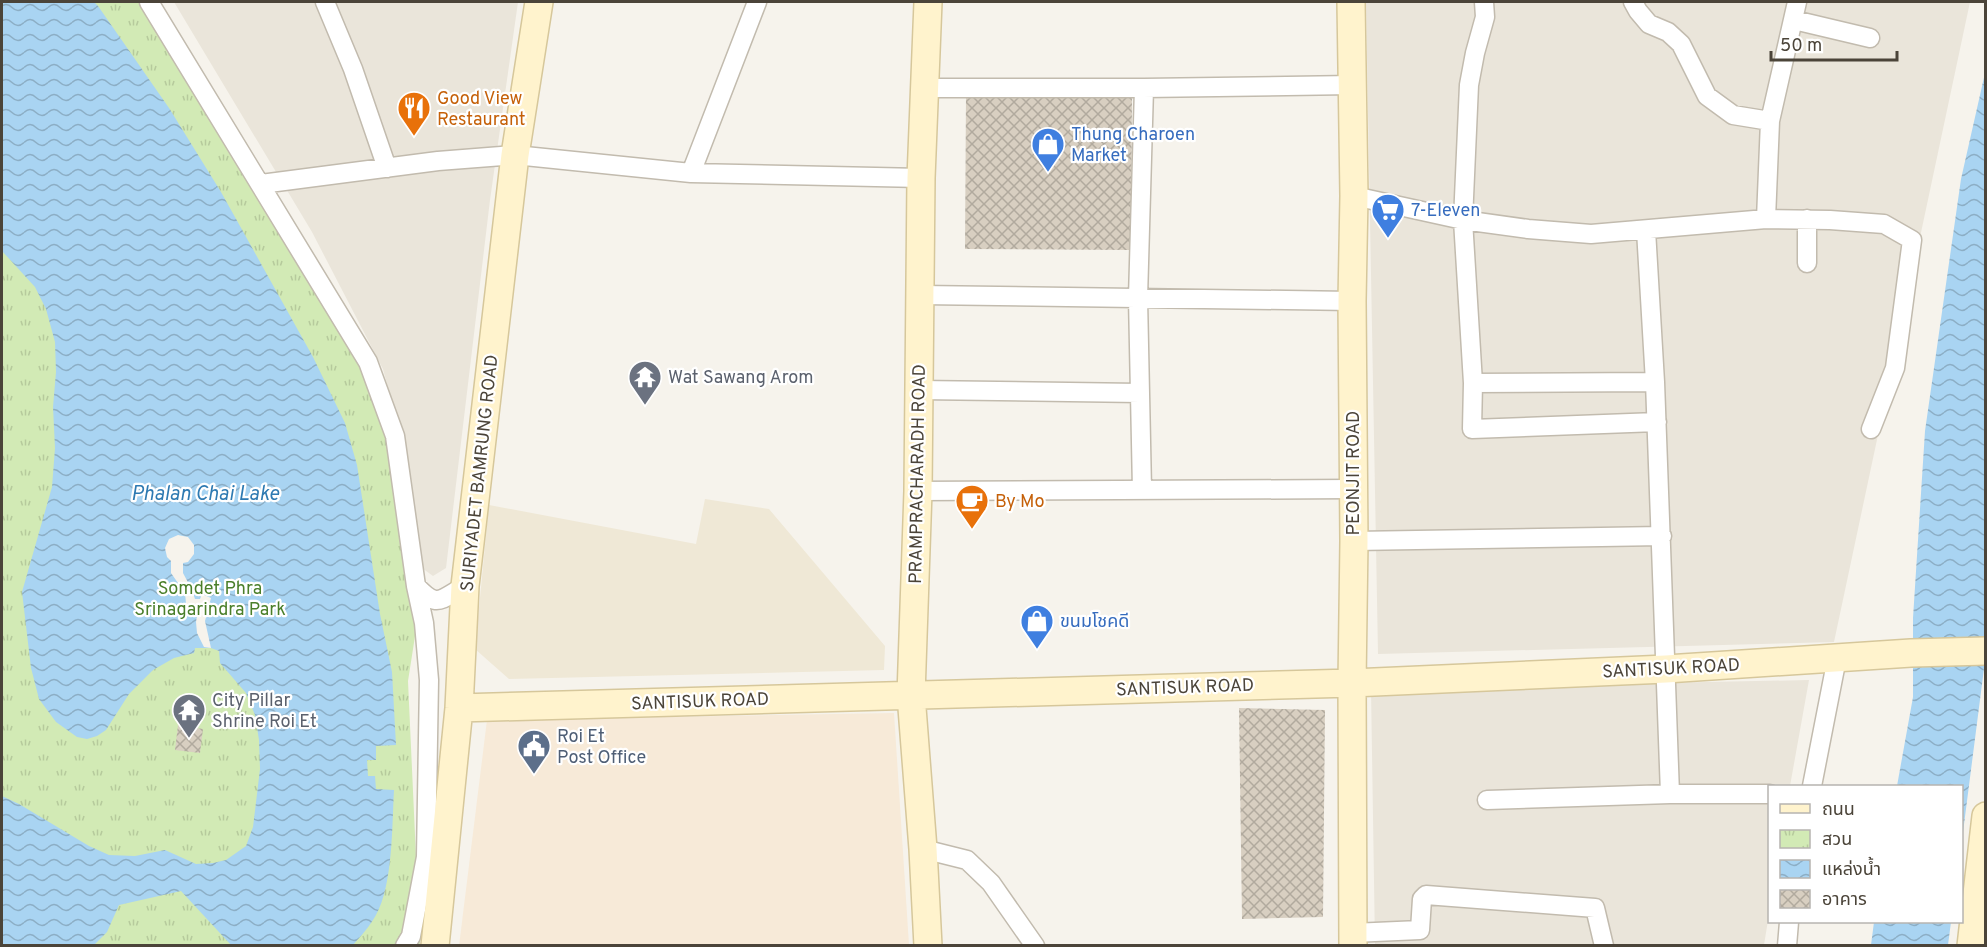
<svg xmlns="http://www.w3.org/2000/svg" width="1987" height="947" font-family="Overpass,'Noto Sans Thai',sans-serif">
<defs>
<pattern id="park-tufts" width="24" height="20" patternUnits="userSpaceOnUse" patternTransform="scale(1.5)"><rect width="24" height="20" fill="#d2eab5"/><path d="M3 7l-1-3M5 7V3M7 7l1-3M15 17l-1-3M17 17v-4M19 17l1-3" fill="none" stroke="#b6ca9c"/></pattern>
<pattern id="water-waves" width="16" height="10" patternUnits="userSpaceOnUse" patternTransform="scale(1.5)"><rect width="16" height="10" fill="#a9d4f2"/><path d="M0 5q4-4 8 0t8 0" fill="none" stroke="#8caec5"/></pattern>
<pattern id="building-cross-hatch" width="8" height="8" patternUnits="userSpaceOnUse" patternTransform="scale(1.5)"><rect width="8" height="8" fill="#d8cfc1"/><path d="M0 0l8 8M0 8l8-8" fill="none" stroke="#b1aa9e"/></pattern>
</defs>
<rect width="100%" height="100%" fill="#f6f3ec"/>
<path fill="#eae5da" d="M 174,2 L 518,2 L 490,200 L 446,568 L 433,576 L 422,568 L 402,441 L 383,369 L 312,232 Z
M 1366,2 L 1970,2 L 1834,642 L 1378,654 Z
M 1809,680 L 1790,786 L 1770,786 L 1770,908 L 1764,945 L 1375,945 L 1371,689 Z"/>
<path fill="#f7ead8" d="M 894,713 L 909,945 L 459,946 L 487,720 Z"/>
<path fill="#efe8d6" d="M 705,499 L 769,509 L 885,646 L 884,670 L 509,679 L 475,649 L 489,505 L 696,544 Z"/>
<path fill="url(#park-tufts)" d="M 2,2 L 149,2 L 368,362 L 395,436 L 421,598 L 408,681 L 420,945 L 2,946 Z"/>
<path fill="url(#water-waves)" d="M 2,2 L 94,2 L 98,6 L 169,108 L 221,192 L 313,357 L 345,423 L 357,465 L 380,614 L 392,672 L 396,745 L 376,746 L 376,760 L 367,760 L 368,776 L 375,776 L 376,789 L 394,790 C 392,825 393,885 376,915 C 370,926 361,936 353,945 L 231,945 L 181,891 L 119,905 L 107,932 L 94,945 L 2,945 L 2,796 L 19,804 L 89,846 L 109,855 L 135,856 L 165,850 L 196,864 L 213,863 L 226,860 L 246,846 L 253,827 L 260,769 L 259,740 L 255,715 L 246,693 L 220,663 L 219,651 L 211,648 L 195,648 L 194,653 L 174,658 L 153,670 L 129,694 L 106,730 L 97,736 L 87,739 L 77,737 L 56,722 L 39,699 L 31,668 L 22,592 L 52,487 L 55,448 L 53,407 L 56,372 L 55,342 L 46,309 L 35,287 L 2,251 Z
M 1985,73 L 1986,653 L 1962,840 L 1962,786 L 1897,786 L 1913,697 L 1913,618 L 1925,431 L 1961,179 Z
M 1874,922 L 1951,922 L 1948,945 L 1871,945 Z"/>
<path fill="#f6f3ec" d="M 178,535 L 188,537 L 194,545 L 194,554 L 188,562 L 183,563 L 183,573 L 192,590 L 195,599 L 200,599 L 202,594 L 211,598 L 205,621 L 211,648 L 204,647 L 197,633 L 196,622 L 198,610 L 196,610 L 195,614 L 187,614 L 185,593 L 171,573 L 171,561 L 167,557 L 165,548 L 169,539 Z"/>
<path fill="url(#building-cross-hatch)" d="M 966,95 L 1132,96 L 1131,250 L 965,249 Z
M 1239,708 L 1325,710 L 1323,917 L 1242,919 Z
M 178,725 L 203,729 L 200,753 L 175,750 Z"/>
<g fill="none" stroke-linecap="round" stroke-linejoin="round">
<g stroke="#c2bbae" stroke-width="21">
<path id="street" d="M 149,2 L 368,362 L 395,436 L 416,586 L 424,623 L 429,680 L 426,857 L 411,936 L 405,946
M 325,2 L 353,69 L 387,168
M 1484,2 L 1485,17 L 1475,53 L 1469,85 L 1463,220 L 1473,383 L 1472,429 L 1657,422
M 1633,2 L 1638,11 L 1649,24 L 1668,32 L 1681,44 L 1707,96 L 1733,115 L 1770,121
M 1794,20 L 1870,38
M 924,88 L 1144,88 L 1353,85
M 691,173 L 757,2
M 261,184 L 438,161 L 515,155 L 691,173 L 921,178
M 1354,196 L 1463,220 L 1528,229 L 1591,234 L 1766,219 L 1830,220 L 1884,224 L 1912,240 L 1895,368 L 1871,429
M 1766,219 L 1770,121 L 1797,2
M 1646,230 L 1655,382
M 1807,263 L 1807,219
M 921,295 L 1352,301
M 1473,383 L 1655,382 L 1670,794
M 919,390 L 1140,393
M 1142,490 L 1138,298 L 1144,88
M 918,491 L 1353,489
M 1354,541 L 1662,536
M 416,586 C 438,609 439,600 465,586
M 1812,786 L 1837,658
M 1487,800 L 1670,794 L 1770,794
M 923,849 L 967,860 L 991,883 L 1035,946
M 1352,933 L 1420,930 L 1422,899 L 1426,895 L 1595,908 L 1604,946
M 1787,946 L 1789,922"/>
</g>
<g stroke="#d6c79b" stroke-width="30">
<path id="secondary" d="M 1351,2 L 1354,196 L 1352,301 L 1354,541 L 1352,683 L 1353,946
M 459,708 L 1352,683 L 1666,669 L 1911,653 L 1986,651
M 435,946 L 459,708 L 465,586 L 515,155 L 539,2
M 928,946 L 923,849 L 911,695 L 918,491 L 921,178 L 928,2
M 1971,946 L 1986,816"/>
</g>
<use href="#street" stroke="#fff" stroke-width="18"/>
<use href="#secondary" stroke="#fff3cd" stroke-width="27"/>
</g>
<defs>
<g id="restaurant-pin" transform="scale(1.725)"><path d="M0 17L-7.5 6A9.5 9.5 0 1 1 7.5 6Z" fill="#e8710a" stroke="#fff"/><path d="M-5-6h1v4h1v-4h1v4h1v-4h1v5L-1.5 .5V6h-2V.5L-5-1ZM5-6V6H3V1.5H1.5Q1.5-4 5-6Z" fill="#fff"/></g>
<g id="shop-pin" transform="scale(1.725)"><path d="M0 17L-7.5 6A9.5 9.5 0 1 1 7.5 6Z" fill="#3f7fe0" stroke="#fff"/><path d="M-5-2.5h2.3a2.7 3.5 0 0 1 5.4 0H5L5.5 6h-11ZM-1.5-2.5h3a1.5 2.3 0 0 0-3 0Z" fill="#fff"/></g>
<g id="supermarket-pin" transform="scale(1.725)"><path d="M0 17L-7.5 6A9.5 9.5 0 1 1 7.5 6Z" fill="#3f7fe0" stroke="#fff"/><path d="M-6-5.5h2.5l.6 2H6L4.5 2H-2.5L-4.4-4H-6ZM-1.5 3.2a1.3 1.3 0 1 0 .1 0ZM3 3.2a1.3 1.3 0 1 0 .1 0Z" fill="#fff"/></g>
<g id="temple-pin" transform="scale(1.725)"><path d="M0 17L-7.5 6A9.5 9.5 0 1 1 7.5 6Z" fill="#6b7280" stroke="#fff"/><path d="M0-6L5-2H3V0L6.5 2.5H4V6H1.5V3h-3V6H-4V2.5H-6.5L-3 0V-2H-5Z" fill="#fff"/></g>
<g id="cafe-pin" transform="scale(1.725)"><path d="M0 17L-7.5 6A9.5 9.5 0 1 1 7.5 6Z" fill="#e8710a" stroke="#fff"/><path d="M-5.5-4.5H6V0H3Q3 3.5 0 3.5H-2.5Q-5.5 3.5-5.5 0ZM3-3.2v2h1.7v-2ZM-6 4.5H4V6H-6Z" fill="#fff"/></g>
<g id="civic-pin" transform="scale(1.725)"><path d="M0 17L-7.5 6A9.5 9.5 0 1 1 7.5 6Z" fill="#5c6f8a" stroke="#fff"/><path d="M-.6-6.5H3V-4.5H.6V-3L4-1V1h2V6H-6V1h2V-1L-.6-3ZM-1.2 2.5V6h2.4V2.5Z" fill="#fff"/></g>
</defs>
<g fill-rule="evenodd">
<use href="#restaurant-pin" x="414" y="108"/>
<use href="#shop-pin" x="1048" y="144"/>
<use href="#supermarket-pin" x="1388" y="210"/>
<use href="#temple-pin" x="645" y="377"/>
<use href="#cafe-pin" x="972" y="501"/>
<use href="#shop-pin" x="1037" y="621"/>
<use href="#temple-pin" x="189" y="710"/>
<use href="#civic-pin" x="534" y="746"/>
</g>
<g text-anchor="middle" stroke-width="4.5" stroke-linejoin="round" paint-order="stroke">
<g font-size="18" fill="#c56008" stroke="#fff" text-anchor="start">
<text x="437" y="104">Good View<tspan x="437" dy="21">Restaurant</tspan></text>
<text x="995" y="507">By Mo</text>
</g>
<g font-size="18" fill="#366cbe" stroke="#fff" text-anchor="start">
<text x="1071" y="140">Thung Charoen<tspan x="1071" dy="21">Market</tspan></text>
<text x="1411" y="216">7-Eleven</text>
<text x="1060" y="627">ขนมโชคดี</text>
</g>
<g font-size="18" fill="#5b616d" stroke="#fff" text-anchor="start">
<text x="668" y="383">Wat Sawang Arom</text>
<text x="212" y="706">City Pillar<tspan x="212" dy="21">Shrine Roi Et</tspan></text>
</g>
<g font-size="18" fill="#4b4439" stroke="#fff">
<text transform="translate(479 473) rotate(-84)" y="6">SURIYADET BAMRUNG ROAD</text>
<text transform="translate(1353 473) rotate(-90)" y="6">PEONJIT ROAD</text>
<text transform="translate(917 474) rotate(-89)" y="6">PRAMPRACHARADH ROAD</text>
<text transform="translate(1671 668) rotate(-3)" y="6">SANTISUK ROAD</text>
<text transform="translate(1185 687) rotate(-2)" y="6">SANTISUK ROAD</text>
<text transform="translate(700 701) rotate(-2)" y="6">SANTISUK ROAD</text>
</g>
<g font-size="18" fill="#4a7f2a" stroke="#fff">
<text x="210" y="594">Somdet Phra<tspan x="210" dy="21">Srinagarindra Park</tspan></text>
</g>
<g font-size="18" fill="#4e5e75" stroke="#fff" text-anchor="start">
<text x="557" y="742">Roi Et<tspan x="557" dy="21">Post Office</tspan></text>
</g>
<g font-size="20" font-style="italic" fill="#2e7ab2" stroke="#fff">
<text x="205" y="500">Phalan Chai Lake</text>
</g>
</g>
<rect width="1987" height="947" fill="none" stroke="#4b4439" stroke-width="6"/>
<rect x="1768" y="785" width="195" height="138" fill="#ffffff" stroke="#b7b4b0" stroke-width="1.5"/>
<rect x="1780" y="804" width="30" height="9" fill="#fff3cd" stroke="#b7b4b0" stroke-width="1.5"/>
<text x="1822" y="815" font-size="18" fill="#4b4439">ถนน</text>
<rect x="1780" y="830" width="30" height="18" fill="url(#park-tufts)" stroke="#b7b4b0" stroke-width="1.5"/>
<text x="1822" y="845" font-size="18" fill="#4b4439">สวน</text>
<rect x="1780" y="860" width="30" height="18" fill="url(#water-waves)" stroke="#b7b4b0" stroke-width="1.5"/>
<text x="1822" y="875" font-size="18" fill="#4b4439">แหล่งน้ำ</text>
<rect x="1780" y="890" width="30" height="18" fill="url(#building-cross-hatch)" stroke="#b7b4b0" stroke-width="1.5"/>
<text x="1822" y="905" font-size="18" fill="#4b4439">อาคาร</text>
<path d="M1771 51v9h126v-9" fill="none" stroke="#4b4439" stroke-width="3"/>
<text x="1780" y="51" font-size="18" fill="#4b4439" stroke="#ffffff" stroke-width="4.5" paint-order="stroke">50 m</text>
</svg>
